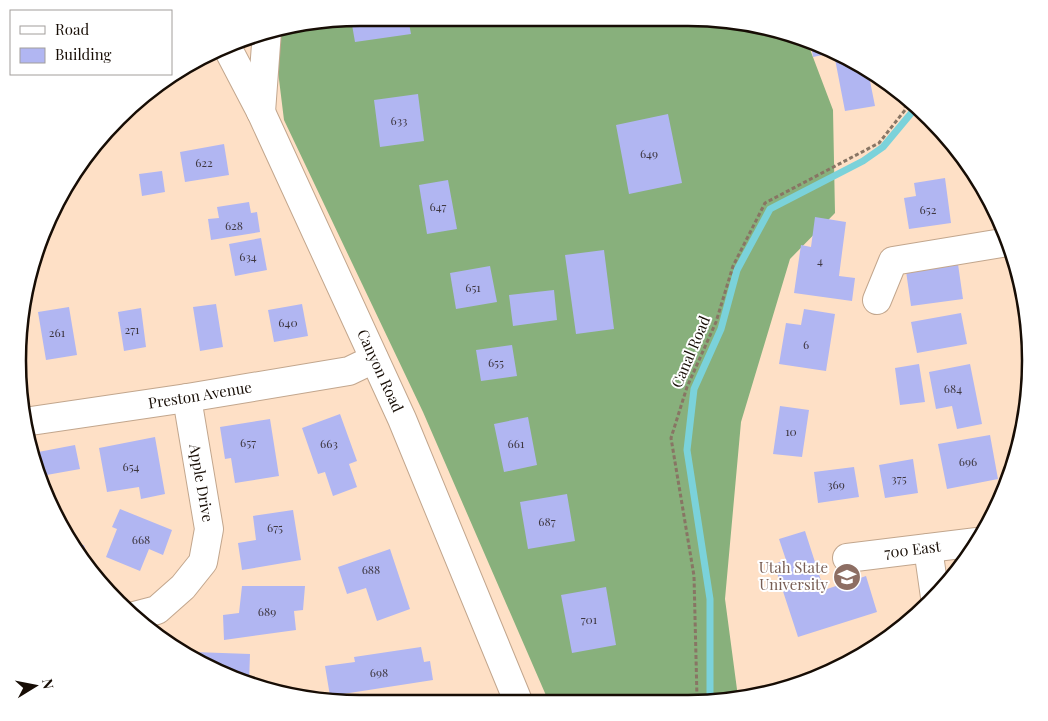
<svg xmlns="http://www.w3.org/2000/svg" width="1048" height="721" font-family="'Playfair Display',serif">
<rect width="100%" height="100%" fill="#fee0c6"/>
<path fill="#88b07c" d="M 361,18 L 754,24 L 808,44 L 833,110 L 835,213 L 790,259 L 741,422 L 725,599 L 738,697 L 548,700 L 423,412 L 284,120 L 275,47 L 279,28 Z"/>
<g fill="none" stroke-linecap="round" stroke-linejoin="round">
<path stroke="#7bd2da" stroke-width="7" d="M 710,698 L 710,599 L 687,450 L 694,389 L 721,329 L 737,270 L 770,209 L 863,161 L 883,147 L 913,111 L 913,105"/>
</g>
<path fill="#b1b6f2" d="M 361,18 L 408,18 L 411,34 L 355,42 L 351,19 Z
M 811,45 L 832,53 L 813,57 Z
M 843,57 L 859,63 L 868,71 L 875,106 L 845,111 L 835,59 Z
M 418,94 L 424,141 L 380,147 L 374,100 Z
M 668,114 L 682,183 L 629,194 L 616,125 Z
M 224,144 L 229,175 L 185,182 L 180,152 Z
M 162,171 L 165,192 L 142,196 L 139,174 Z
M 945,178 L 951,223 L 909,229 L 904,198 L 916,196 L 914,183 Z
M 448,180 L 457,229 L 427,234 L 419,185 Z
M 249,202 L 251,213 L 257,212 L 260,232 L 211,240 L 208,219 L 219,218 L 217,207 Z
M 815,217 L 846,222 L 839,276 L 855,278 L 852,301 L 794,293 L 801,245 L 811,247 Z
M 261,238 L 267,270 L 235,276 L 229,244 Z
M 604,250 L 614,329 L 576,334 L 565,255 Z
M 958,264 L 963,299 L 911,306 L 906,271 Z
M 490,266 L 497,302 L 456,309 L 450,273 Z
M 554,290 L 557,320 L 513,326 L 509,295 Z
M 216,304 L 223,347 L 200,351 L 193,307 Z
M 302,304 L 308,336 L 274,342 L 268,310 Z
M 69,307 L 77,355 L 46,360 L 38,312 Z
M 141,308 L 146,347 L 124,351 L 118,312 Z
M 804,309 L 835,314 L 826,371 L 779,364 L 786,323 L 801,325 Z
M 961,313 L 967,344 L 917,353 L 911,322 Z
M 512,345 L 517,376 L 481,381 L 476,350 Z
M 919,364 L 925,402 L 900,405 L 895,368 Z
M 970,364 L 982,424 L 957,429 L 952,406 L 936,409 L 929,372 Z
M 780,406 L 809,410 L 802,457 L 773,454 Z
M 340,414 L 357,461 L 349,464 L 357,487 L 333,496 L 325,472 L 318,474 L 302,428 Z
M 528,417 L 537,465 L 504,472 L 494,424 Z
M 270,419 L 279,476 L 235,483 L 231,458 L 225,459 L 220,427 Z
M 990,435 L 998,479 L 947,489 L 938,444 Z
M 155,437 L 165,494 L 141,499 L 139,487 L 107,492 L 99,448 Z
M 75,445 L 80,469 L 41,476 L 33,453 Z
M 913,459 L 918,493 L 885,498 L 879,465 Z
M 854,467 L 859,497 L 818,503 L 814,472 Z
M 567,494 L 575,541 L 528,549 L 520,502 Z
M 120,509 L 172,530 L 163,555 L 149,549 L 140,571 L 106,557 L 117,529 L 112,527 Z
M 293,510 L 301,560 L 242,570 L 238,543 L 256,540 L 253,516 Z
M 805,531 L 824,590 L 866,576 L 877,612 L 798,637 L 774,564 L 786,560 L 779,539 Z
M 84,545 L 88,561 L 77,547 Z
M 390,549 L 410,609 L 377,621 L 366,588 L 347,594 L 338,567 Z
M 242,586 L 305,586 L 303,610 L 294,611 L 296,630 L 224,640 L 223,615 L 239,613 Z
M 606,587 L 616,645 L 572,653 L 561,595 Z
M 421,647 L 424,662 L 430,661 L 433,680 L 330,696 L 325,666 L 355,662 L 354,657 Z
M 194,652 L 250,654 L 249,683 L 229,677 L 194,658 Z"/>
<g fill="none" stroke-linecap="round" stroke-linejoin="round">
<g stroke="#c2a68d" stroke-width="30">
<g id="minor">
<path id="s1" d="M 228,49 L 261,112 L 402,419 L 518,701"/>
<path d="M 261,112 L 267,31"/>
<path d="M 877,300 L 893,261 L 1008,242"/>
<path id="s2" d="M 24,422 L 187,398 L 349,371 L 374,359"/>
<path d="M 928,548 L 935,597"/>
<path id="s3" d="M 847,558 L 977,542"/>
<path d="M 134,616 L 157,610 L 183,587 L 203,562 L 209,529 L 187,398"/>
</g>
</g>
<path stroke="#887564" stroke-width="3" stroke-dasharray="4 2.5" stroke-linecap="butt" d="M 697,698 L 694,576 L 671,438 L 687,387 L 716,322 L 733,266 L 765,203 L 879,143 L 905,110 L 906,99"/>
<use href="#minor" stroke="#fff" stroke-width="28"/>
</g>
<defs>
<g id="university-disc" transform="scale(1.4375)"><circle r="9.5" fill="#8d6e63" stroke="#fff"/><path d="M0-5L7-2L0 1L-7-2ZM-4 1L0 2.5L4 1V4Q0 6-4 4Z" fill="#fff"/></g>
</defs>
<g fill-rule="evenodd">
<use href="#university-disc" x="847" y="577"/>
</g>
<g text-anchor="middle" stroke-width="4" stroke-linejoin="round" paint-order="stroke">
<g font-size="12" fill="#3e3740">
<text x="399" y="125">633</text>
<text x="649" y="158">649</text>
<text x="204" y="167">622</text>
<text x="438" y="211">647</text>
<text x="928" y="214">652</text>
<text x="234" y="230">628</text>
<text x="248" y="261">634</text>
<text x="820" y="265">4</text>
<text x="473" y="292">651</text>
<text x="288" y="327">640</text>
<text x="132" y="334">271</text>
<text x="57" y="337">261</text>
<text x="806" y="349">6</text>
<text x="496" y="367">655</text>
<text x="953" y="393">684</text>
<text x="791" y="436">10</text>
<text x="248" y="447">657</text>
<text x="329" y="448">663</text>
<text x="516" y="448">661</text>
<text x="968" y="466">696</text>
<text x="131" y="471">654</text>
<text x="899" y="483">375</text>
<text x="836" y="489">369</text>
<text x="547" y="526">687</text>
<text x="275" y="532">675</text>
<text x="141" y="544">668</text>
<text x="371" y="574">688</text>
<text x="267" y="616">689</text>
<text x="589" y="624">701</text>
<text x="379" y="677">698</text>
</g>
<g font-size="15" fill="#170d05" stroke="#fff">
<text transform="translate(691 352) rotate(-67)" y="5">Canal Road</text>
<text dy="5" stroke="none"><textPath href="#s1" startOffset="356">Canyon Road</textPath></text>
<text dy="5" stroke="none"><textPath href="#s2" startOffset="178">Preston Avenue</textPath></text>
<text transform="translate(201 483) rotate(80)" y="5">Apple Drive</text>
<text dy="5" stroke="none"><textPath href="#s3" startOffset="66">700 East</textPath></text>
</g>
<g font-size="15" fill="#785e54" stroke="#fff" text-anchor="end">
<text x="828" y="573">Utah State<tspan x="828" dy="17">University</tspan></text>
</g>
</g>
<path d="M0 0H1048V721H0ZM360 26H688A334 334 0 0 1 1022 360V361A334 334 0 0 1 688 695H360A334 334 0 0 1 26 361V360A334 334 0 0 1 360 26Z" fill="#fff" fill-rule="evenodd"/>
<path fill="none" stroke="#170d05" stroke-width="2.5" d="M360 26H688A334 334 0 0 1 1022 360V361A334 334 0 0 1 688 695H360A334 334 0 0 1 26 361V360A334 334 0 0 1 360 26Z"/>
<rect x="10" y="10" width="162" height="65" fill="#ffffff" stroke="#a29e9b"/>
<rect x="20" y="26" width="25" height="8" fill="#ffffff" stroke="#a29e9b"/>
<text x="55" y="35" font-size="15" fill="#170d05">Road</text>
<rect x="20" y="48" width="25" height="15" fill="#b1b6f2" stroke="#a29e9b"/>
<text x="55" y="60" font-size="15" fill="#170d05">Building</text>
<g transform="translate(35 686) rotate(80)" stroke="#ffffff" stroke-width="4" paint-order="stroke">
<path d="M0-4L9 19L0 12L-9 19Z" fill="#170d05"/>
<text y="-8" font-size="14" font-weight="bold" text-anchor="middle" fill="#170d05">N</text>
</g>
</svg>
